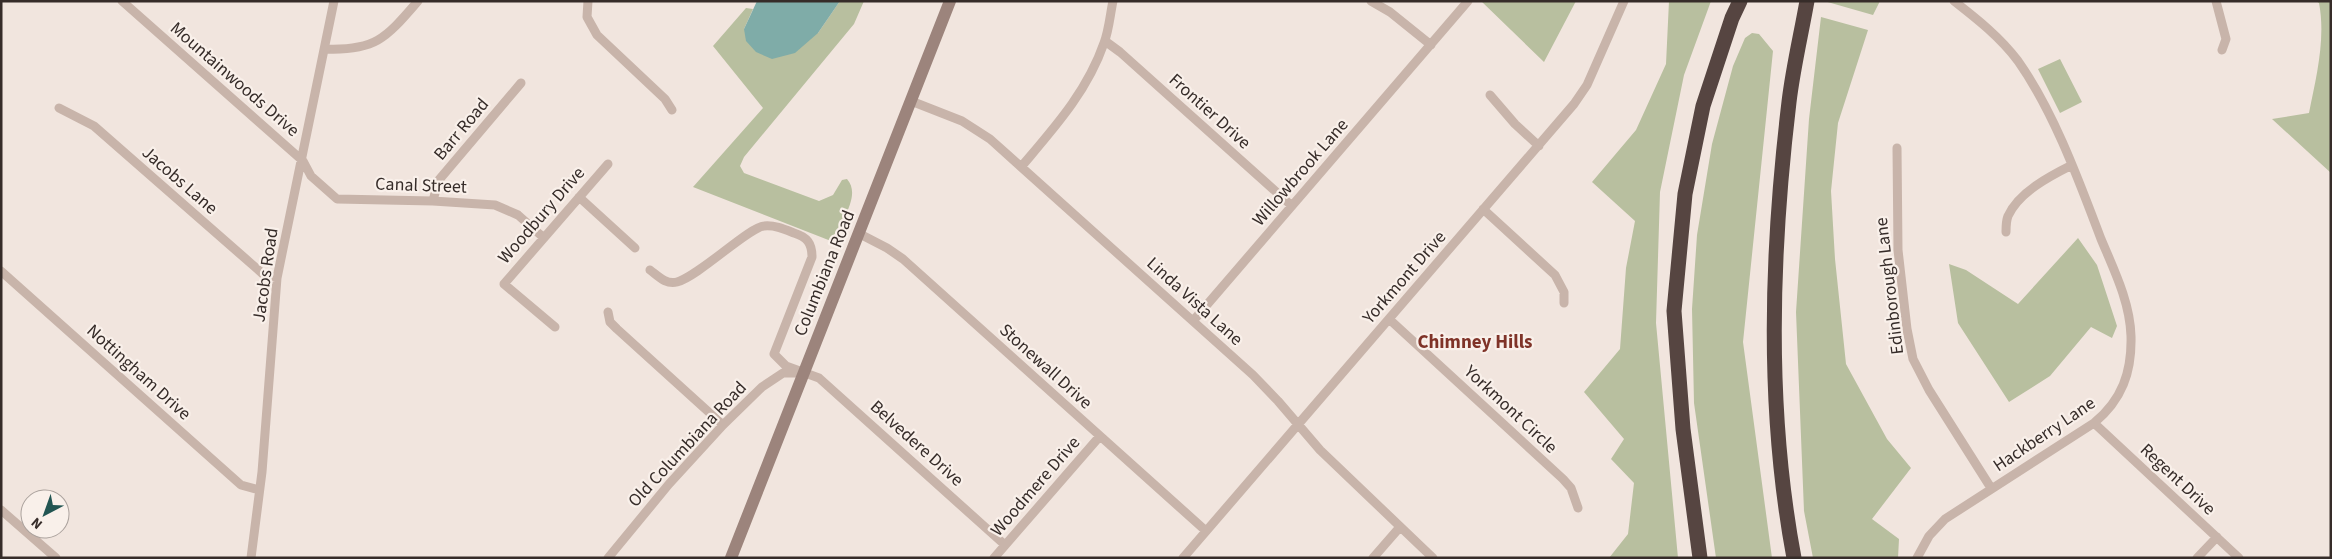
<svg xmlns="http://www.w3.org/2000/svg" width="2332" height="559" font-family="'Source Sans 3',sans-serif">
<rect width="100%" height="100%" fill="#f1e5de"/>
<path fill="#b8bf9f" d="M 840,1 L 864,1 L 854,24 L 744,157 L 740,166 L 744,173 L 819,201 L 833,195 L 842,180 L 847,179 C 862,196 840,223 831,241 L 693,187 L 763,108 L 713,46 L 746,8 L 753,9 L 744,29 L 818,33 Z
M 1481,1 L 1576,1 L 1544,62 Z
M 1669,1 L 1711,1 L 1684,75 L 1660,192 L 1656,323 L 1678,558 L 1609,558 L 1628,534 L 1634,483 L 1611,459 L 1624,439 L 1584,392 L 1620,349 L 1626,268 L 1635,221 L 1592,182 L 1636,130 L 1666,64 Z
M 1824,1 L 1880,1 L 1873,15 Z
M 2316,1 L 2331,1 L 2331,173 L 2272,119 L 2309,113 C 2316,78 2326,39 2319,3 Z
M 1821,17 L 1868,30 L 1838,123 L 1831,191 L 1835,259 L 1846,364 L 1887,439 L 1911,468 L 1872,519 L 1899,539 L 1898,558 L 1813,558 L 1804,511 L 1796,312 L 1809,119 Z
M 1752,33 L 1759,34 L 1773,51 L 1743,342 L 1772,558 L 1716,558 L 1694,403 L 1692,309 L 1697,235 L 1712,144 L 1733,66 L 1745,38 Z
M 2060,59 L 2082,102 L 2060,113 L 2038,69 Z
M 2078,238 L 2097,265 L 2117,326 L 2112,338 L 2091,327 L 2050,376 L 2009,402 L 1958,323 L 1949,264 L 1966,270 L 2018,304 Z"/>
<path fill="#7faca8" d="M 757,1 L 840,1 L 818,33 L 795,53 L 772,59 L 756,52 L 746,41 L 744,29 Z"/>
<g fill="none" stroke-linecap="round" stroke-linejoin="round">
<path stroke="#c8b4aa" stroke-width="9" d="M 122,1 L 303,161 L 311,176 L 337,199 L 433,201 L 495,205 L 518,215 L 544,238
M 588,1 L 587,17 L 597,35 L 665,99 L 672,110
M 1371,1 L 1390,12 L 1431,45
M 2216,1 L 2226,39 L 2222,50
M 1105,41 L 1120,52 L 1292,206
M 325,49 C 376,51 386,38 418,1
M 1490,95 L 1515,124 L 1539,146
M 911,101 L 962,121 L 990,139 L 1253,375 L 1278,401 L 1320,450 L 1433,558
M 59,108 L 94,126 L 263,274 L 277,278
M 1897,148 L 1898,250 L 1907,329 L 1913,359 L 1929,390 L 1991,488
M 1021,167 C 1054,128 1087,92 1104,43 C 1109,30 1110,15 1113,1
M 579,197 L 635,248
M 433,201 L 438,181 L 521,83
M 1483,209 L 1555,275 L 1564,292 L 1564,303
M 2006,232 C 2006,227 2006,221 2008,216 C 2019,192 2050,176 2072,165
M 858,233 L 887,248 L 903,259 L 1206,531
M 650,270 C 658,276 666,285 677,282 C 699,276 749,227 764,226 C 775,225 784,229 794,233 C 807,237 812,243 812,257 L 774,354 L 786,366 L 819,378 L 1005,545
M 1,271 L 241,485 L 259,490
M 608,312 L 610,322 L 617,329 L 723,425
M 1389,319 L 1563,479 L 1571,488 L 1578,508
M 1193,321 L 1468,1
M 555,327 L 504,284 L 608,164
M 2094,423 L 2239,558
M 1,510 L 56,558
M 251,558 L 262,472 L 277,278 L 334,1
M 608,558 L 669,484 L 723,425 L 762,387 L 783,373 L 798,373
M 994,558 L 1100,436
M 1183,558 L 1574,104 L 1587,85 L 1624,1
M 1373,558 L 1400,527
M 1917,558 L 1929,536 L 1945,519 L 2094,423 C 2122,400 2132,372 2131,336 C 2130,302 2114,270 2101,239 C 2079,181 2054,112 2018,61 C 2000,37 1977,19 1954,1
M 2197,558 L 2217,537"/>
<path stroke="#9c847c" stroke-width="12" d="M 731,558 L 950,1"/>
<path stroke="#564541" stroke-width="15" d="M 1700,558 L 1683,429 L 1674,311 L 1685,194 L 1703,106 L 1732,18 L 1740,1
M 1794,558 C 1766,408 1771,253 1789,102 C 1793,68 1801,35 1807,1"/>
</g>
<g text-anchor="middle" stroke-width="4.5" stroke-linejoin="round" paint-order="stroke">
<g font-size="18" fill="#362c29" stroke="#f9f0ea">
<text transform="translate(235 79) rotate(41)" y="6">Mountainwoods Drive</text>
<text transform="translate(1210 111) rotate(42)" y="6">Frontier Drive</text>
<text transform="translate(461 129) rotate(-50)" y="6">Barr Road</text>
<text transform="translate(1300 172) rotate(-49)" y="6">Willowbrook Lane</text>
<text transform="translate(180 180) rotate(41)" y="6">Jacobs Lane</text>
<text transform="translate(421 185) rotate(2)" y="6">Canal Street</text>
<text transform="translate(541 215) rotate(-49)" y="6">Woodbury Drive</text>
<text transform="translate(824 273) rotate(-68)" y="6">Columbiana Road</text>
<text transform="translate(265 275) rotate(-82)" y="6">Jacobs Road</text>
<text transform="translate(1404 277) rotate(-49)" y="6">Yorkmont Drive</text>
<text transform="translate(1889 286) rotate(-97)" y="6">Edinborough Lane</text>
<text transform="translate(1195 301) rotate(42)" y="6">Linda Vista Lane</text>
<text transform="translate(1046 366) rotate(42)" y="6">Stonewall Drive</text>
<text transform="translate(139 372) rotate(42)" y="6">Nottingham Drive</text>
<text transform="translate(1511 409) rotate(43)" y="6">Yorkmont Circle</text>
<text transform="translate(2044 434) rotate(-34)" y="6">Hackberry Lane</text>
<text transform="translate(917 443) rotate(42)" y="6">Belvedere Drive</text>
<text transform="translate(687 444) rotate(-47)" y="6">Old Columbiana Road</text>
<text transform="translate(2178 479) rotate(43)" y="6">Regent Drive</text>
<text transform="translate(1035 486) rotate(-49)" y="6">Woodmere Drive</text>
</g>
<g font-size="19" font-weight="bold" fill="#7f3328" stroke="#f9f0ea">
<text x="1475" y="348">Chimney Hills</text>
</g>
</g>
<rect width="2332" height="559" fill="none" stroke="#362c29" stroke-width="5"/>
<g transform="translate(45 514) rotate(221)"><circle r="24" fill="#f9f0ea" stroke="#aba29d"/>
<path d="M0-4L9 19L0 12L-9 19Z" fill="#225552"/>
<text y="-8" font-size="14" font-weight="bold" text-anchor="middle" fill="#362c29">N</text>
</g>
</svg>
